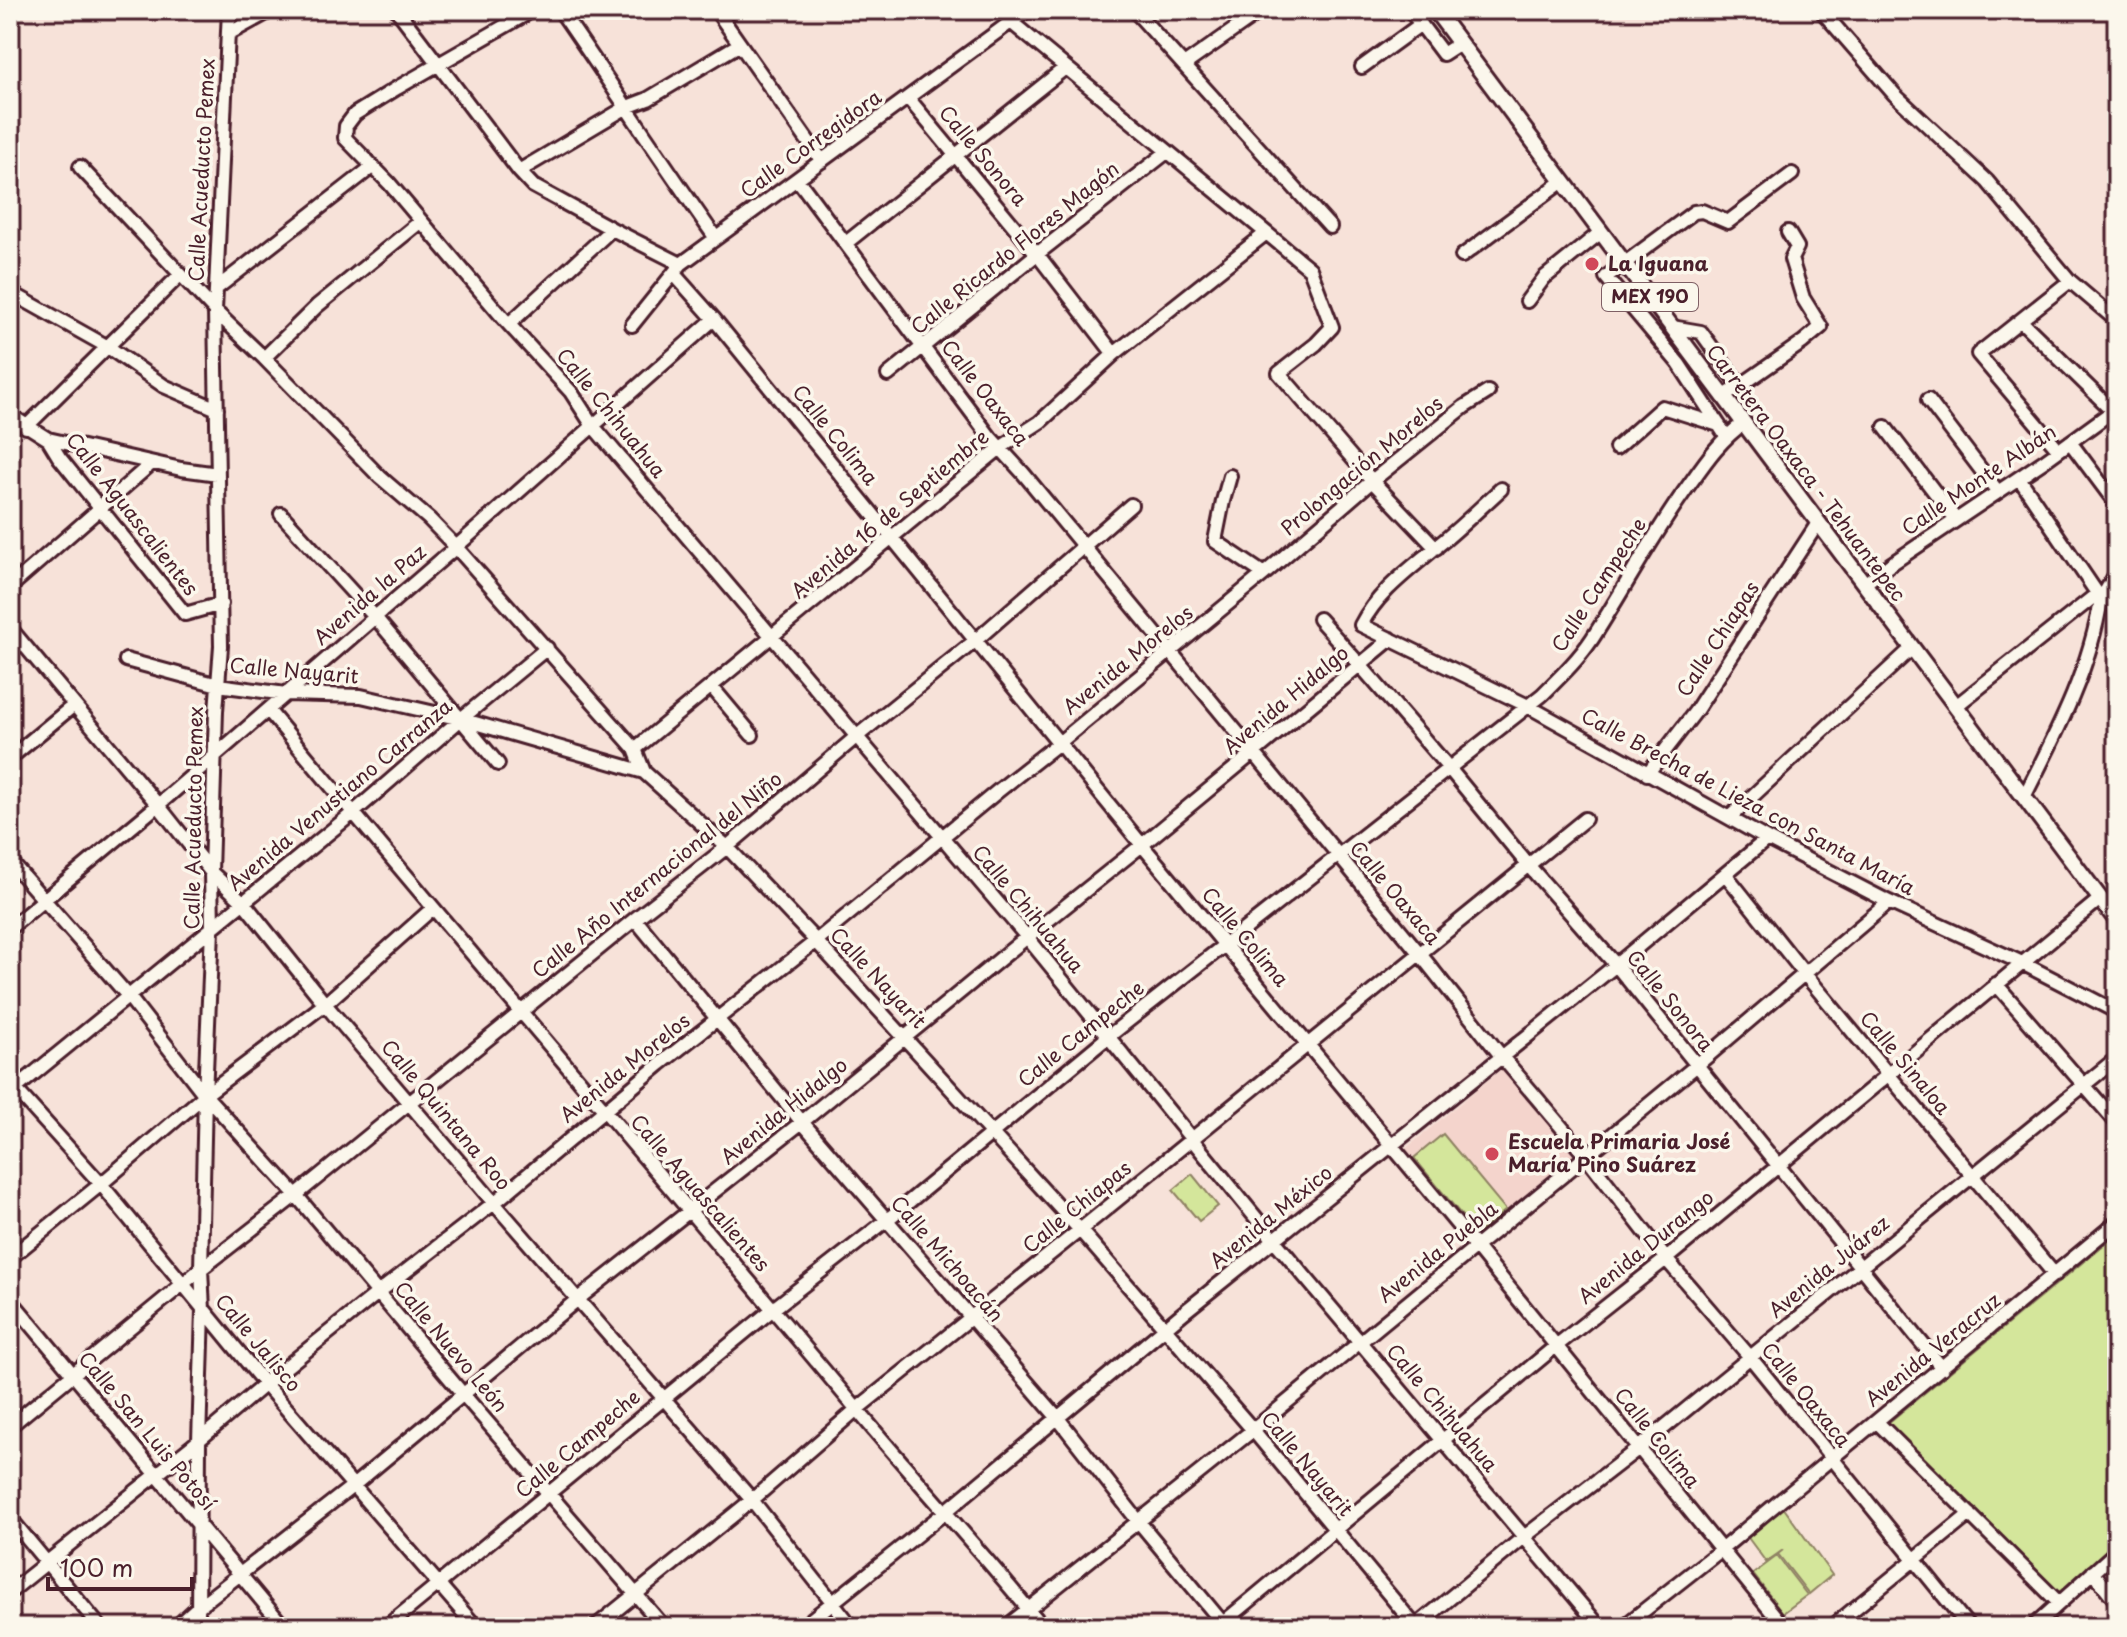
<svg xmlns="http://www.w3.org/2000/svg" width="2127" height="1637" font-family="'Playpen Sans',sans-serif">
<rect width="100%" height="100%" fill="#f7e2d9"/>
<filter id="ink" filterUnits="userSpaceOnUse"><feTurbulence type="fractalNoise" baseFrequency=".0125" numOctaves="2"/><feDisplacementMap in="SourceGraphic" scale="16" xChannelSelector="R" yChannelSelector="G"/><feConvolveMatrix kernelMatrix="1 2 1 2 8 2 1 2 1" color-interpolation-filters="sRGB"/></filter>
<g filter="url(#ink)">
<path fill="#f4d4cc" d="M 1504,1067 L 1581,1157 L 1479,1239 L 1403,1151 Z"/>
<path fill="#d4e69b" stroke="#8f8263" stroke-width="2" d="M 1443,1134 L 1506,1210 L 1477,1234 L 1414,1158 Z
M 1192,1174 L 1218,1206 L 1199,1221 L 1173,1190 Z
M 2117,1234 L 2117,1540 L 2057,1594 L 1888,1423 Z
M 1783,1507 L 1832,1575 L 1809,1594 L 1778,1554 L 1783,1550 L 1766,1562 L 1746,1535 Z
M 1777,1556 L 1807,1595 L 1783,1613 L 1753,1574 Z"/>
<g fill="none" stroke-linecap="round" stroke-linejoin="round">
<g stroke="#4a1f2b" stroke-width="18">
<path id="minor" d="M 397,10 L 519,171 L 533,186 L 612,229 L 681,264
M 533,10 L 397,88 L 355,114 L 346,126 L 345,138 L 389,183 L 504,319 L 571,392 L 593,426 L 1027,937 L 1274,1240 L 1600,1627
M 560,10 C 612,85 662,162 715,237
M 716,10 L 822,161
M 1134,10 L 1330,227
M 1410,10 L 1443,54 L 1460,43
M 1821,10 L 1895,95 L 1987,181 L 2070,281 L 2117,321
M 1011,22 L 1310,269 L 1332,327 L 1316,344 L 1279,373 L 1372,481 L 1436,548
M 228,34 L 272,10
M 1184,65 L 1255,15
M 1362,67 L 1421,24
M 908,98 L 1037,254 L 1114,354
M 80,167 L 215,311 L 264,358 L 380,477 L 429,519 L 456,547 L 635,749 L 644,772
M 519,171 L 627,107 L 648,99 L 740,44
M 798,180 L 990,437 L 1023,473 L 1420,954 L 1502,1057 L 1586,1156 L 1666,1259 L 1750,1357 L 1969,1627
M 846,243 L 1065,68
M 1462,256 L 1563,181
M 674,274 L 714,319 L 1142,845 L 1476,1247 L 1784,1627
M 217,288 L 372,167
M 10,292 L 108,347 L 164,386 L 217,409
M 1527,301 L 1544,278 L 1601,232
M 2021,321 L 2113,411
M 509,324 L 612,229
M 632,325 L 681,264 L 1027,10
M 1672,327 L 1701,332 L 1740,386 L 1724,396
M 264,358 L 317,306 L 421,221
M 888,375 L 1037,254 L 1167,152
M 1740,386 L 1803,342 L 1821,327 L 1803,298 L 1791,259 L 1797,247 L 1788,232
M 1928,400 L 1998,492
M 10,415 L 48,439 L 181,469 L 218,474
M 26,427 L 180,275
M 1885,427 L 1956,520
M 1726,436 L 1679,364 L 1606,277 L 1694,212 L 1702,211 L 1728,222 L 1792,174
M 48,439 L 59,457 L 185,614 L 221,604
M 2070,442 L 2117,505
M 1616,448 L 1662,407 L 1719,425
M 2059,450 L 1978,354 L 2070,281
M 1230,476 L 1223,501 L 1215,541 L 1264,574
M 2019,478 L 2101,599 C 2090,670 2056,734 2024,797
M 1501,489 C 1479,509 1458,530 1435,548 C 1408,571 1378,592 1361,625 L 1526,705 L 1767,839 L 1889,902 L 2022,963 L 2117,1012
M 281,514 L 375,617 L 498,764
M 1864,584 L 1891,564 L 2044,461 L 2117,408
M 10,587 L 152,463
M 2101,599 L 2117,572
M 1319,619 L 1360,665 L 1448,767 L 1528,865 L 1616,965 L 1942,1368
M 10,628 L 158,805 L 211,872 L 244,903 L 325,1004 L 494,1203 L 752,1500 L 852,1627
M 126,660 L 218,685 L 286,694 L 361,696 L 461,719 L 644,772 L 727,847 L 816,941 L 1080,1230 L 1253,1430 L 1416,1627
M 711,686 L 752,735
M 1956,706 L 2097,594
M 268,710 C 468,952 673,1189 874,1430 C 930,1496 989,1560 1043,1627
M 635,749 L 1000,448 L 1040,422 L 1114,354 L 1265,234
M 10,758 L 74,705
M 1647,774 L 1695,712 L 1818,523
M 1730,817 L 1911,649
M 10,861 L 129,997 L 205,1095 L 296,1195 L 462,1393 L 664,1627
M 1726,875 L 1804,973 L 2055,1275
M 635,919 L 802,1122 L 1057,1417 L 1139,1522 L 1226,1627
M 10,928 L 158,805 L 456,547 L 714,319
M 1996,984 L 2117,1123
M 10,1083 L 101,1184 L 265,1384 L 476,1627
M 10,1093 L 353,813 L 461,719 L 547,648
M 10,1258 L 101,1184 L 205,1095 L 325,1004 L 433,908
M 10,1299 L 284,1627
M 1877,1422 L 2059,1603
M 10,1426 L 201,1269 L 296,1195 L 635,919 L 727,847 L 856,737 L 976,640 L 1131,505
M 10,1518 L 100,1627
M 2093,1572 L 2117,1602
M 10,1592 L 191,1447 L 265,1384 L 379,1292 L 494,1203 L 660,1064 L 816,941 L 998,791 L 1060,742 L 1264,574 L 1372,481 L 1464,407 L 1488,392
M 176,1627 L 198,1607 L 354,1485 L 578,1299 L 802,1122 L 1027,937 L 1142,845 L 1391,639
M 198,1627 L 199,1441 L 203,1310 L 201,1269 L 205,1095 L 212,929 L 211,872 L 216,711 L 221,646 L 215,311 L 229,10
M 386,1627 L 773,1309 L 887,1220 L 1109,1036 L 1542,695 C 1560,677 1578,660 1592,639 C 1623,591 1650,540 1684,492 C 1702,467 1718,441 1744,423
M 595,1627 L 752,1500 L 857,1409 L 1080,1230 L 1585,819
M 802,1627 L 944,1513 L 1183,1313 L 1616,965 L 1767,839
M 1006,1627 L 1253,1430 L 1697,1065 L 1889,902
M 1218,1627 L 1556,1346 L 1666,1259 L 2100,899
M 1415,1627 L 1524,1537 L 1639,1448 L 2117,1058
M 1623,1627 L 1722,1549 L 2117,1222
M 1832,1627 L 1970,1514
M 2033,1627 L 2117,1551"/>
</g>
<g stroke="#4a1f2b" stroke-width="20">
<path id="major" d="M 1435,10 C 1663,313 1888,619 2117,921"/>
</g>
<use href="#minor" stroke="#fbf7ec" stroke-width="12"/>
<use href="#major" stroke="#fbf7ec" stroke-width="14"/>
</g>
</g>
<g fill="#d1495b" stroke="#fbf7ec" stroke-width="3">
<circle cx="1592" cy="264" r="8"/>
<circle cx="1492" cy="1154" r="8"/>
</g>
<g text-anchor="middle" stroke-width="7" stroke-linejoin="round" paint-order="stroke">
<rect fill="#fbf7ec" stroke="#7f6065" stroke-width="2" x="1602" y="283" width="96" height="28" rx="6"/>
<g font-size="18" font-weight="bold" fill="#4a1f2b">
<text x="1650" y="303">MEX 190</text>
</g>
<g font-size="20" fill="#4a1f2b" stroke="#fbf7ec">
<text transform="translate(811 144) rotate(-36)" y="7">Calle Corregidora</text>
<text transform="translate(983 156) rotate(50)" y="7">Calle Sonora</text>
<text transform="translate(202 170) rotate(-87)" y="7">Calle Acueducto Pemex</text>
<text transform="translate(1015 248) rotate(-39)" y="7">Calle Ricardo Flores Magón</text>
<text transform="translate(985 393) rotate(52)" y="7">Calle Oaxaca</text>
<text transform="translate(611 413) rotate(51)" y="7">Calle Chihuahua</text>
<text transform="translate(835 435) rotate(51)" y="7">Calle Colima</text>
<text transform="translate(1362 466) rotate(-40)" y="7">Prolongación Morelos</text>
<text transform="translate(1806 473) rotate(53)" y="7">Carretera Oaxaca - Tehuantepec</text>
<text transform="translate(1979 480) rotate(-34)" y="7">Calle Monte Albán</text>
<text transform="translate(132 514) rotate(52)" y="7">Calle Aguascalientes</text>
<text transform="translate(890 514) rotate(-40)" y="7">Avenida 16 de Septiembre</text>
<text transform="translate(1599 585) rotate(-57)" y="7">Calle Campeche</text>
<text transform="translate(370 595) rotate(-41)" y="7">Avenida la Paz</text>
<text transform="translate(1718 639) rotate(-57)" y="7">Calle Chiapas</text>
<text transform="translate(1128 660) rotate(-39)" y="7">Avenida Morelos</text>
<text transform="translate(294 671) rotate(5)" y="7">Calle Nayarit</text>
<text transform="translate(1286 700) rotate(-40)" y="7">Avenida Hidalgo</text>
<text transform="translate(340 795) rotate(-40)" y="7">Avenida Venustiano Carranza</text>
<text transform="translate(1748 802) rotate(28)" y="7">Calle Brecha de Lieza con Santa María</text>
<text transform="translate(194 818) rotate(-89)" y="7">Calle Acueducto Pemex</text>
<text transform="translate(657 875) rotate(-39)" y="7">Calle Año Internacional del Niño</text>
<text transform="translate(1395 893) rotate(50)" y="7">Calle Oaxaca</text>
<text transform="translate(1028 909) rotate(50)" y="7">Calle Chihuahua</text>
<text transform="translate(1245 937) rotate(50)" y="7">Calle Colima</text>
<text transform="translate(878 978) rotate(47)" y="7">Calle Nayarit</text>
<text transform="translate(1670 1001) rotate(51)" y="7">Calle Sonora</text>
<text transform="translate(1081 1034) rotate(-39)" y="7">Calle Campeche</text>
<text transform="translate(1905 1063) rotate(50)" y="7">Calle Sinaloa</text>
<text transform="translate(625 1068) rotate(-39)" y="7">Avenida Morelos</text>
<text transform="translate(784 1111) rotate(-39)" y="7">Avenida Hidalgo</text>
<text transform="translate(446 1115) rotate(50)" y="7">Calle Quintana Roo</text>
<text transform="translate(700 1193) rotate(49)" y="7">Calle Aguascalientes</text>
<text transform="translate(1077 1207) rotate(-39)" y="7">Calle Chiapas</text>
<text transform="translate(1271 1217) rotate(-39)" y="7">Avenida México</text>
<text transform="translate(1646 1247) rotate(-39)" y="7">Avenida Durango</text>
<text transform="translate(1438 1252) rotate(-39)" y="7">Avenida Puebla</text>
<text transform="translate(947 1259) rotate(49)" y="7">Calle Michoacán</text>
<text transform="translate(1829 1267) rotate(-39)" y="7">Avenida Juárez</text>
<text transform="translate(258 1343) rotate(50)" y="7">Calle Jalisco</text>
<text transform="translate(451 1347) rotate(50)" y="7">Calle Nuevo León</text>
<text transform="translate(1933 1350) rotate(-39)" y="7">Avenida Veracruz</text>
<text transform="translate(1806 1395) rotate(51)" y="7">Calle Oaxaca</text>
<text transform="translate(1442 1408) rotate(50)" y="7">Calle Chihuahua</text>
<text transform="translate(147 1431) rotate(50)" y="7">Calle San Luis Potosí</text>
<text transform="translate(1657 1438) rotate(51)" y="7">Calle Colima</text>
<text transform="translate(578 1444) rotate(-40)" y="7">Calle Campeche</text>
<text transform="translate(1307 1464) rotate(50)" y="7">Calle Nayarit</text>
</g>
<g font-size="20" font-weight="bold" fill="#4a1f2b" stroke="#fbf7ec" text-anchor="start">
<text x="1608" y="271">La Iguana</text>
<text x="1508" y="1149">Escuela Primaria José<tspan x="1508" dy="23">María Pino Suárez</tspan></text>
</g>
</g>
<rect width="2127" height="1637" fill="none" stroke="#fbf7ec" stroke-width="40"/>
<rect x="20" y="20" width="2087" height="1597" fill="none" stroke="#4a1f2b" stroke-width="3" filter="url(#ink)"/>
<path d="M48 1577v12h144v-12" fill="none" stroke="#4a1f2b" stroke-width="4"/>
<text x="60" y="1577" font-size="24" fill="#4a1f2b" stroke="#fbf7ec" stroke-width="6" paint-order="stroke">100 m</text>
</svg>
